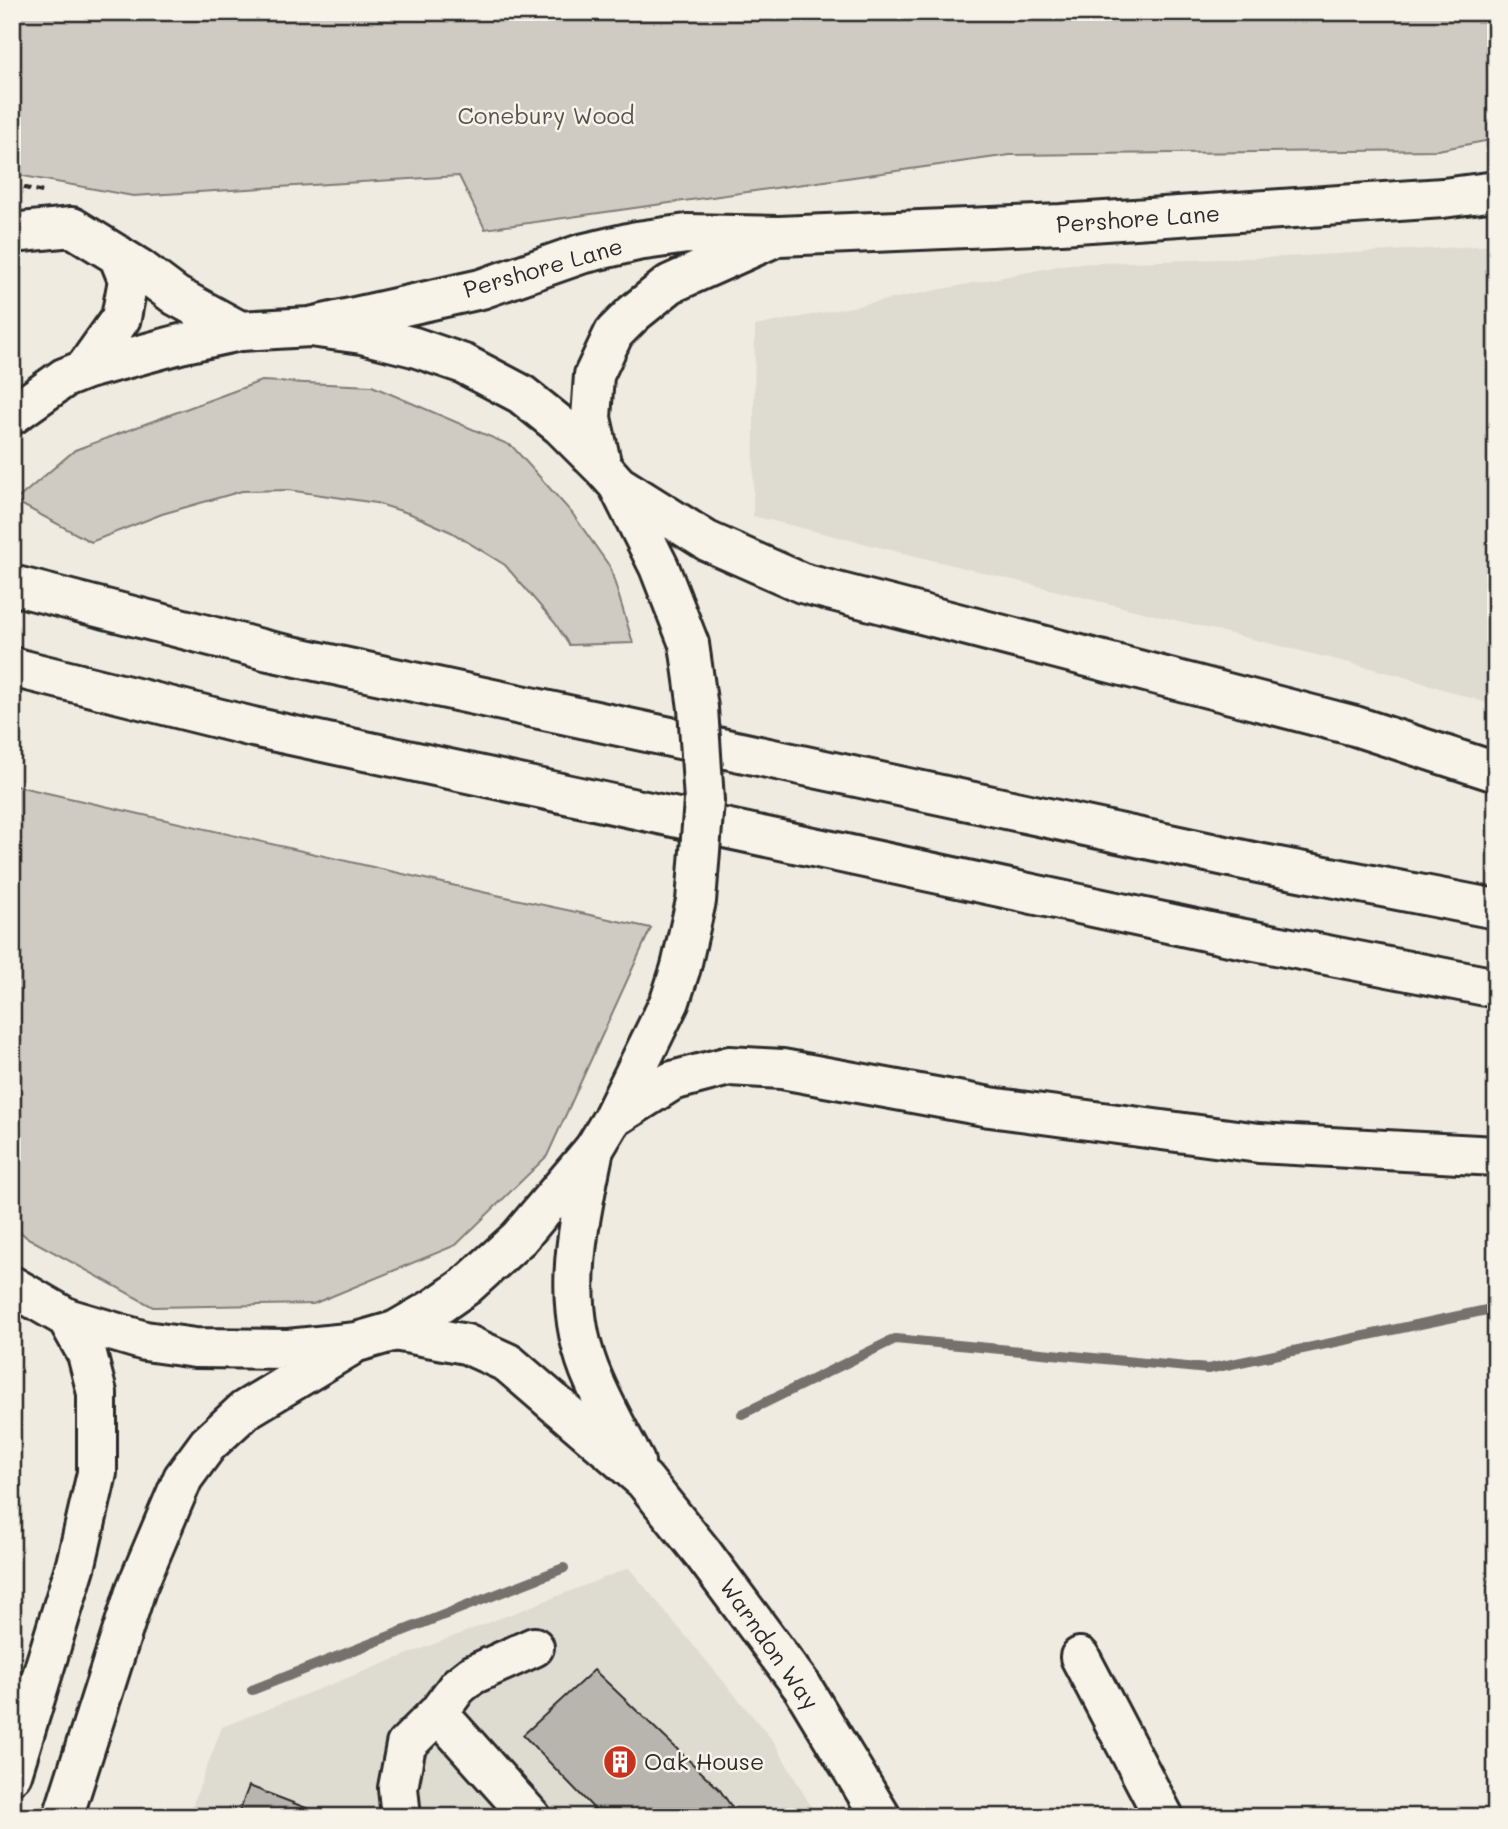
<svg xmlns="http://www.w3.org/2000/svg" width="1508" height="1829" font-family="Mali,sans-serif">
<rect width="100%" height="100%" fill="#efebe0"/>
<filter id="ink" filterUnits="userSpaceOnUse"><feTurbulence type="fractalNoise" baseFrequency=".0143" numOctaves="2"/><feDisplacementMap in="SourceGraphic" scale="14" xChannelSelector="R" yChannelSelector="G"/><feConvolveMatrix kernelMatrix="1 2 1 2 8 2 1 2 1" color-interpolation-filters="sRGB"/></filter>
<g filter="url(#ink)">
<path fill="#dedbd1" d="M 1496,245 L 1496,706 L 1398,675 L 753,516 L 755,326 L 1069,264 L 1283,257 Z
M 629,1568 L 774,1742 L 817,1817 L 188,1817 L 222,1727 Z"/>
<path fill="#cfcbc2" stroke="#7d7b76" stroke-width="2" d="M 12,12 L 1496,12 L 1496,139 L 1438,150 L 1010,155 L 485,229 L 459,176 L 133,196 L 12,174 Z
M 261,381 L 372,386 L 512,446 L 572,513 L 610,567 L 633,643 L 569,645 L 555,623 L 505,565 L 451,532 L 411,514 L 376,503 L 288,490 L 242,491 L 162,514 L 91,542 L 15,501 L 75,450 Z
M 12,785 L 487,893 L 651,928 L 547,1156 L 456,1245 L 313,1304 L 153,1307 L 26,1237 L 12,1224 Z"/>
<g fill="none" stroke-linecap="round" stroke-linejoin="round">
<path stroke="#74726e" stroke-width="10" d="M 742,1414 L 895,1339 L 1208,1369 L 1496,1308
M 252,1690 L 564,1568"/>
</g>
<path fill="#b8b5ae" stroke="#2b2b2b" stroke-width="2" d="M 594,1670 L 719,1789 L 739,1817 L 602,1817 L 523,1735 Z
M 249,1786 L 327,1816 L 327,1817 L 237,1817 Z"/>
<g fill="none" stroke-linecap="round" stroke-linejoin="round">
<g stroke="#2b2b2b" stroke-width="44">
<path id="minor" d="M 12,233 L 72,227 L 140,269 L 176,296 L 240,331
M 84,370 L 121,318 L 128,280 L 118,255
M 1080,1657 L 1164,1817
M 438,1713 L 531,1817
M 401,1817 L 398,1788 L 406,1745 L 438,1713 L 458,1686 L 472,1675 L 534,1647"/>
</g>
<g stroke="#2b2b2b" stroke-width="44">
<path id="major" d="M 594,1149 C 578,1228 559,1304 594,1381 C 606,1409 621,1436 635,1462
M 395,1331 L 466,1344 L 508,1363 L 644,1480 L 701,1551 L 803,1688 L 881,1817"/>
</g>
<g stroke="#2b2b2b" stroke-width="44">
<path id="highway" d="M 310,327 L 481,289 L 581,254 L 637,241 L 687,234 L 779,236 L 1061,224 L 1443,198 L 1496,191
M 12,415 L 64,378 L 84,370 L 180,344 L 240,331 L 310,327 L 362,334 L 414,347 L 464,364 L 521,394 L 561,426 L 602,467 L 618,485 L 659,567 L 689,644
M 602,467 L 591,418 L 594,375 L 614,333 L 634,313 L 670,284 L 771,239
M 618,485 L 707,541 L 802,583 L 1355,726 L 1496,772
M 12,585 L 269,651 L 1258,863 L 1496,909
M 12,667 L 253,727 L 1224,935 L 1496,988
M 612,1119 L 672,1081 L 729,1066 L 782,1069 L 990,1107 L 1259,1143 L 1496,1156
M 12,1286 L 67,1318 L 145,1341 L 195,1348 L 288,1349 L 357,1342 L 395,1331 L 433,1309 L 466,1286 L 519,1238 L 594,1149 L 612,1119 L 670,1001 L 681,967
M 12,1774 L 76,1564 L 97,1473 L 97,1393 L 87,1354 L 67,1318
M 63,1817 L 136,1589 L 183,1478 L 208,1444 L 245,1410 L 349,1347"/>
</g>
<path stroke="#2b2b2b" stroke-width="4.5" stroke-dasharray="7 5" stroke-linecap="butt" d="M 12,185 L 43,192"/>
<use href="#minor" stroke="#f7f3e8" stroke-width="38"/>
<use href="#major" stroke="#f7f3e8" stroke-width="38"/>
<use href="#highway" stroke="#f7f3e8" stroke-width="38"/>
<g stroke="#2b2b2b" stroke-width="44" stroke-linecap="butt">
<path id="highway-bridge" d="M 681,967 L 696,901 L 704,801 L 698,708 L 689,644"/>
</g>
<use href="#highway-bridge" stroke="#f7f3e8" stroke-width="38"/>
</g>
</g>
<defs>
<g id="building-disc" transform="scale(1.75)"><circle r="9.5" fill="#c8321e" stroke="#f7f3e8"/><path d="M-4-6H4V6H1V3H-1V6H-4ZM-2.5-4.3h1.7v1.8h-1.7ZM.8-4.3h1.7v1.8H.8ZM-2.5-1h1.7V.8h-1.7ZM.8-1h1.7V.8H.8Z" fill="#fff"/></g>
</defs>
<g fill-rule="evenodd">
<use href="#building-disc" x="620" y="1762"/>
</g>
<g text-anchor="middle" stroke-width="5" stroke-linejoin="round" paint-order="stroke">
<g font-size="23" fill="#545351" stroke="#f7f3e8">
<text x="546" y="124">Conebury Wood</text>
</g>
<g font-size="23" fill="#2b2b2b" stroke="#f7f3e8">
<text transform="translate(1138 219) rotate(-4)" y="8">Pershore Lane</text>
<text transform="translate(543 268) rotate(-16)" y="8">Pershore Lane</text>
<text transform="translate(769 1644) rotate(55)" y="8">Warndon Way</text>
</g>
<g font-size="23" fill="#2b2b2b" stroke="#f7f3e8" text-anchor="start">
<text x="644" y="1770">Oak House</text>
</g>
</g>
<rect width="1508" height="1829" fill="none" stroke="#f7f3e8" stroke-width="42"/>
<rect x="21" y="21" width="1466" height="1787" fill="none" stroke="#2b2b2b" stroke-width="2.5" filter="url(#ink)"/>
</svg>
